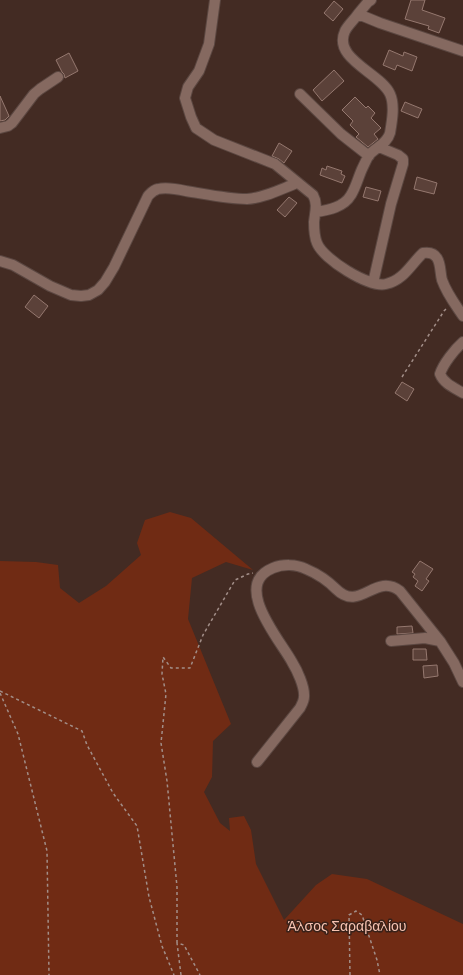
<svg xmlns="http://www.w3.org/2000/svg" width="463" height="975" font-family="Montserrat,sans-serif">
<rect width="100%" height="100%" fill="#432b23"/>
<path fill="#702b14" d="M 170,512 L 191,518 L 253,570 L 226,562 L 192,578 L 188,619 L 231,724 L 213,741 L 212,777 L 204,792 L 220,823 L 230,831 L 229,818 L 244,816 L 251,830 L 256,864 L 284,920 L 316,885 L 332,874 L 367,879 L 463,924 L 463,975 L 0,975 L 0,561 L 36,562 L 58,565 L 60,588 L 79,603 L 106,586 L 141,555 L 137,543 L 145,520 Z"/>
<path fill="#5b4139" stroke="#95786f" d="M 411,0 L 425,0 L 422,10 L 445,18 L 439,33 L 428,29 L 429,26 L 405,19 Z
M 334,1 L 343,9 L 333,21 L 324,13 Z
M 389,50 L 403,56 L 404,52 L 417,57 L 412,71 L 397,65 L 395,70 L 383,65 Z
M 69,53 L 78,71 L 65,78 L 64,74 L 62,72 L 56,60 Z
M 334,70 L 344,81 L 322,101 L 313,90 Z
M 0,96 L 9,116 L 5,120 L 0,121 Z
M 355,97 L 366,108 L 368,106 L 375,113 L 371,118 L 381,128 L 374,134 L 378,139 L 368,147 L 356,137 L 359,134 L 350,125 L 353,121 L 342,110 Z
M 405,102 L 422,109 L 418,118 L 401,111 Z
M 279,143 L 292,151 L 284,163 L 279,159 L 272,156 Z
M 327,166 L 342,171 L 341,174 L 345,176 L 342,183 L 320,175 L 322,168 L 326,170 Z
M 417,177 L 437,183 L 434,194 L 414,189 Z
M 366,187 L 381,191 L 378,201 L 363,197 Z
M 289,197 L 297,203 L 285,217 L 277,210 Z
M 34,295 L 48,306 L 39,318 L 25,307 Z
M 402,382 L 414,389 L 407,401 L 395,393 Z
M 420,561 L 433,569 L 426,579 L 429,581 L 422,591 L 415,586 L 418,581 L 413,577 L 415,574 L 412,572 Z
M 412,626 L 413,633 L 397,634 L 397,627 Z
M 413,649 L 426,649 L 427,660 L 413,660 Z
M 437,665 L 438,676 L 424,678 L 423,666 Z"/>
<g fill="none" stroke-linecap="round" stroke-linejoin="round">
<g stroke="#5b4741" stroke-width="12">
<path id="minor" d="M 215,0 L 209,44 L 199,71 L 188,87 L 185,98 L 191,117 L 196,128 L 214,140 L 275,164 L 313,195 C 318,204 315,212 314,222 C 314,229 314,236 317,243 C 323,259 369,288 386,284 C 404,280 411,264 423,253 C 429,252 434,253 437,258 C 441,264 440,273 442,280 C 447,294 455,304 463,316
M 371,0 L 368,2 L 358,14 L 380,23 L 463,51
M 300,94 L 341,134 L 369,156
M 0,128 L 8,126 L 12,123 L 34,94 L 40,89 L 58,77
M 316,212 C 329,210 344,207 351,195 C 356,187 358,178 362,169 C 364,165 366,160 369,155 C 376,147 387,144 390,133 C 392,121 395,105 390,94 C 381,73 332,59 345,31 C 348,25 354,20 358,14
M 0,261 L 13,265 L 50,286 L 71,295 L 81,296 L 89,295 L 98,290 L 105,282 L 114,267 L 148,196 C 151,193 153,190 158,189 C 166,187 177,189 186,191 C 205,194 227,199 247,199 C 264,198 281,189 297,183
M 373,283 L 391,204 L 403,164 L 403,159 L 398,155 L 379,147
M 463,342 C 455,349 443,364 440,374 C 444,384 455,388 463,393
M 391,641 L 425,638 L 440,641
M 257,762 L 300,708 C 302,704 304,701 304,697 C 305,687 297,670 292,662 C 281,641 231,585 273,568 C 283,564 296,564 306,569 C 318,574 327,580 336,589 C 360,613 375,572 400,591 L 440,641 L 454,663 L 463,682"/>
</g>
<path stroke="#a28e88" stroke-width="1.5" stroke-dasharray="3 3" stroke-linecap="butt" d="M 402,377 L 444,311 L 447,308
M 0,691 L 82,731 L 87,745 L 113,793 L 137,826 L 149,897 L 162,946 L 174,975
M 0,693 L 18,734 L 47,851 L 49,975
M 177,943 L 177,887 L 167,781 L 161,743 L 166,694 L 162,674 L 163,657 L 171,668 L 190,668 L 203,635 L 235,580 L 248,574 L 253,573
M 181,975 L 177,943 L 184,945 L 200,975
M 350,975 L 349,915 L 356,911 L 362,915 L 377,960 L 380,975"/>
<use href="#minor" stroke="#856960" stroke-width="10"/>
</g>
<g text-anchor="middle" stroke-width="3" stroke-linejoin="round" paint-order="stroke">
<g font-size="14" fill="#f7c3b2" stroke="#382119">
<text x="347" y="931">Άλσος Σαραβαλίου</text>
</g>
</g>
</svg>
